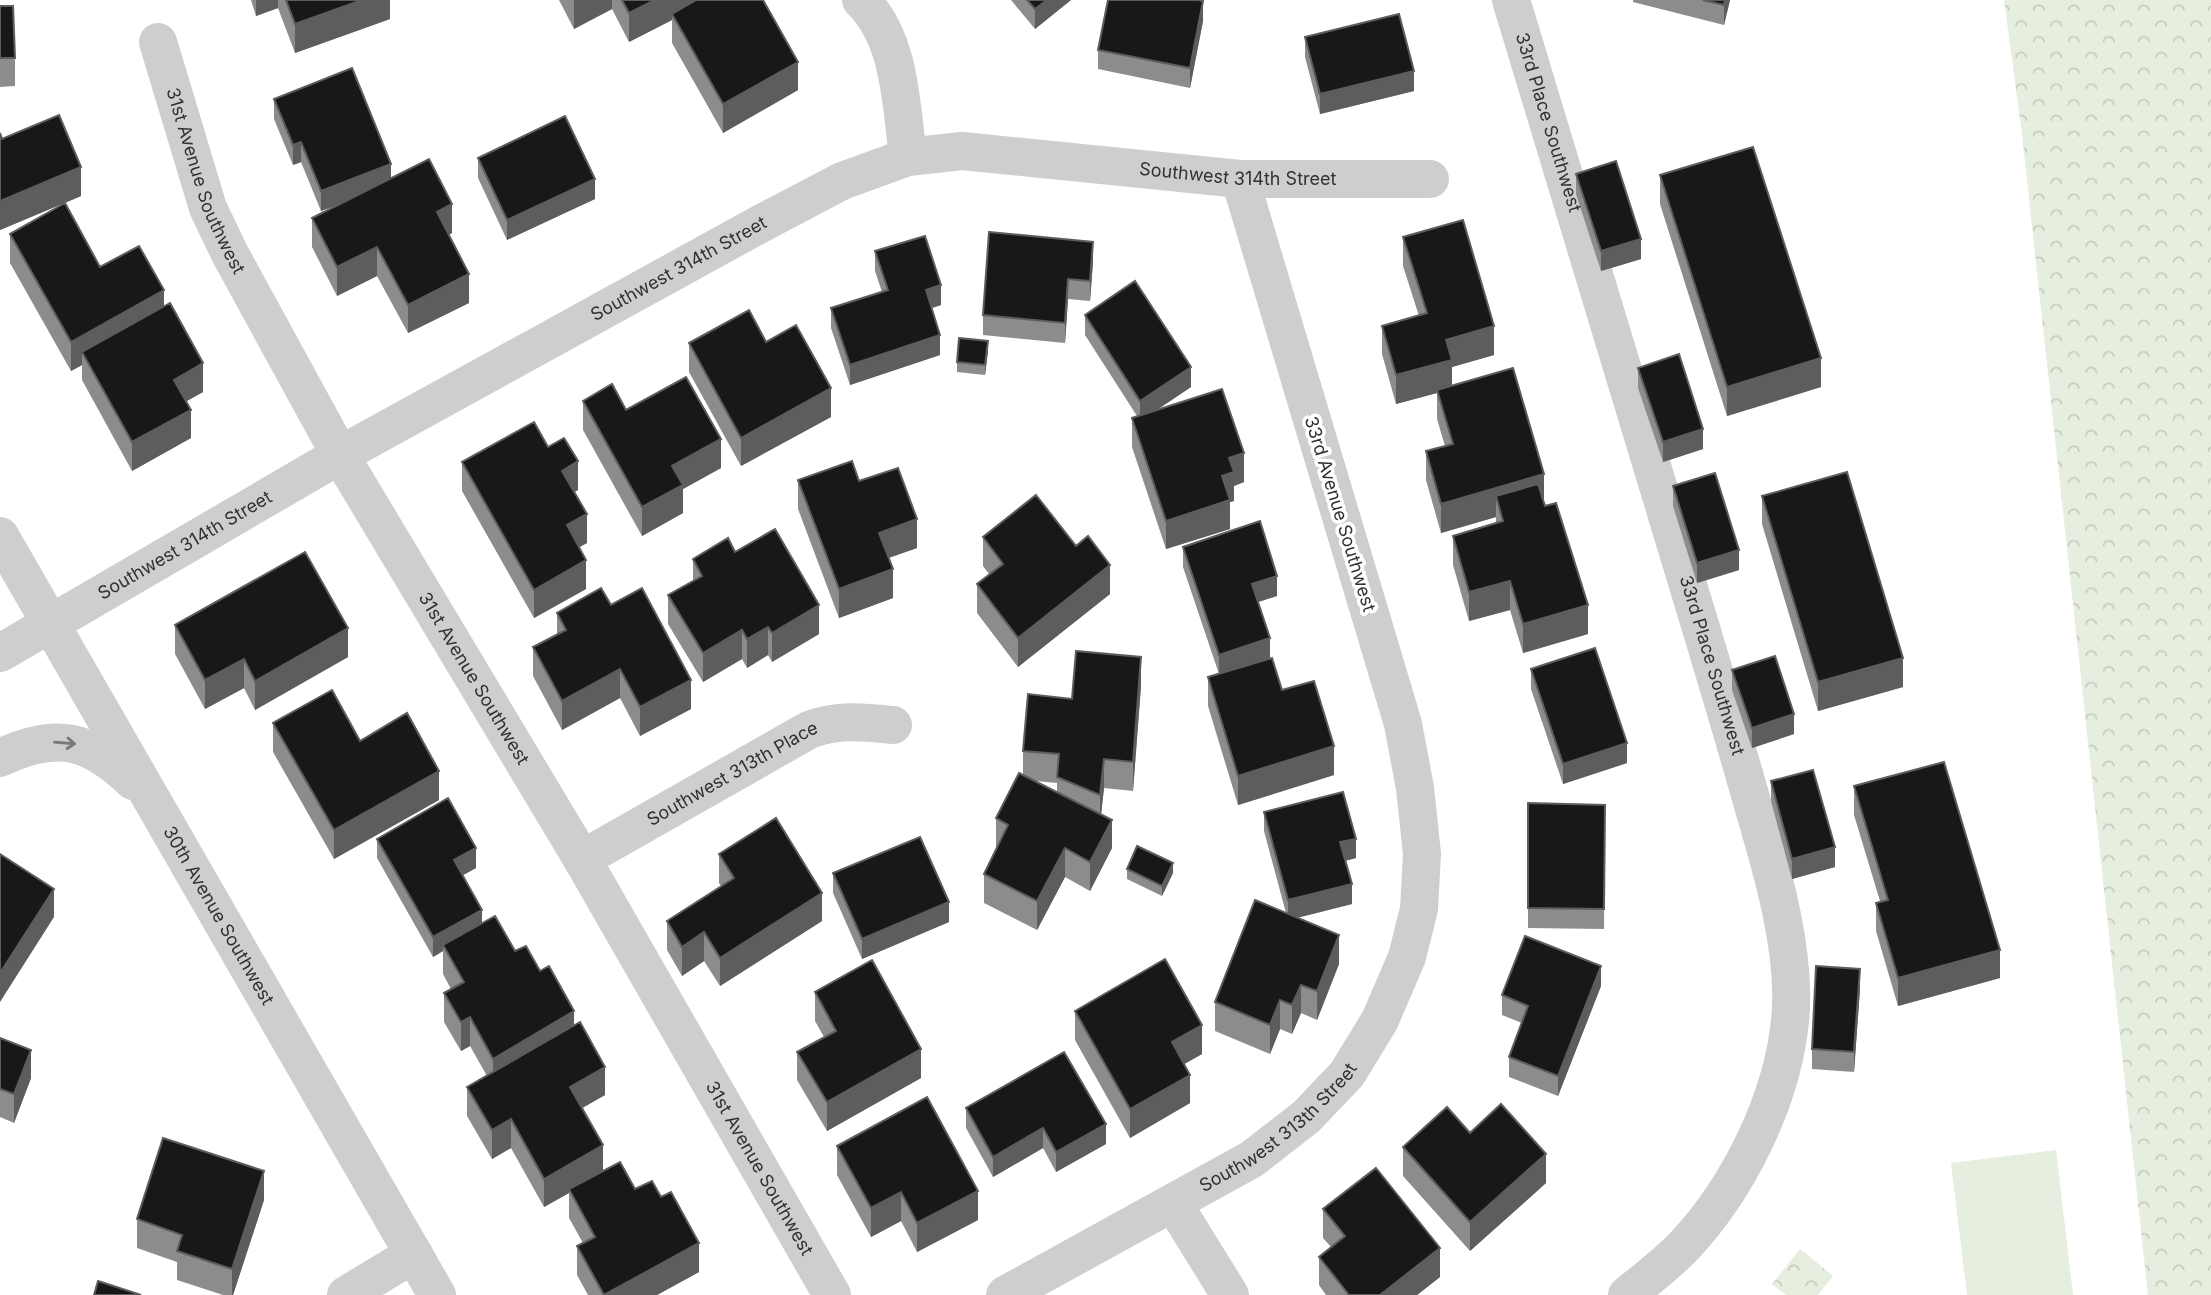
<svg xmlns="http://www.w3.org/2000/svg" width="2211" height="1295" font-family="Inter,sans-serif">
<defs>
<pattern id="forest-crowns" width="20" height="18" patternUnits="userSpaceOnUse" patternTransform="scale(1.75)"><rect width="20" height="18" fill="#e6eedf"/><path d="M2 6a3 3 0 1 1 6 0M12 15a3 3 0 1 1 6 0" fill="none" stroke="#c6cdc0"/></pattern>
</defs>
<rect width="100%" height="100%" fill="#fff"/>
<path fill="url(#forest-crowns)" d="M 2004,0 L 2211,0 L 2211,1295 L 2148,1295 L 2022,134 Z
M 1800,1249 L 1833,1276 L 1818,1295 L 1786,1295 L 1772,1284 Z"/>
<path fill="#e6eedf" d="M 2056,1150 L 2073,1295 L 1967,1295 L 1951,1163 Z"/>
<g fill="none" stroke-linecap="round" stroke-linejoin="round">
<g stroke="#cecece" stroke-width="38">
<path d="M 861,0 C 901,39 901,105 908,157"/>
<path id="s1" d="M 1511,0 C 1577,216 1642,432 1707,648 C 1723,702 1739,755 1754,809 C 1773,873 1797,955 1790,1021 C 1782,1100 1739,1187 1685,1245 C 1667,1264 1647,1279 1627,1295"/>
<path id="s2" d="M 158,42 L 208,208 L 230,254 L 340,455 L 582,859 L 832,1295"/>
<path id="s3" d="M 0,536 L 437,1295"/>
<path id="s4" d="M 0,653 L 340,455 L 762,223 L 842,181 L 908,157 L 962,151 L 1240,179 L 1430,179"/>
<path d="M 0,758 C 56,731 89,739 133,781"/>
<path id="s5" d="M 582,859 L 809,730 C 838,719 864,722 893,725"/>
<path d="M 1173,1203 L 1230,1295"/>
<path d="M 346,1295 L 414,1254"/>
<path id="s6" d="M 1005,1295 L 1252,1159 L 1306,1117 L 1347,1074 L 1380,1020 L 1407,957 L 1419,909 L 1422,854 L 1415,788 L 1403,724 L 1240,179"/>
</g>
</g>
<path fill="#8c8c8c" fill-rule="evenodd" d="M 251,0 L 390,0 L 390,19 L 295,53 L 278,8 L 256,16 Z
M 559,0 L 763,0 L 798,90 L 723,133 L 672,43 L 672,20 L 629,42 L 612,9 L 574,29 Z
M 1011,0 L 1071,0 L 1035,29 Z
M 1633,0 L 1730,0 L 1724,25 L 1633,2 Z
M 0,6 L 15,58 L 15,86 L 0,87 Z
M 1203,21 L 1190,88 L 1098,69 L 1098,50 Z
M 1305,37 L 1414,91 L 1320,114 L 1305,57 Z
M 274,99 L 391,178 L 452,233 L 448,235 L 469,303 L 408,333 L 377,276 L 337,296 L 312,247 L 312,218 L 338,205 L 321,211 L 301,162 L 293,165 L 274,119 Z
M 0,133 L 2,139 L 81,196 L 65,203 L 100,267 L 164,306 L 203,392 L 187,401 L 191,438 L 132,471 L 82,380 L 82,365 L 71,371 L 10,263 L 10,234 L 62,204 L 0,230 Z
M 478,158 L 595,199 L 507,240 L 478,178 Z
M 1576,174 L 1641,259 L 1601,271 L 1576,194 Z
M 1660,175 L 1821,387 L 1727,416 L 1660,204 Z
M 1403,237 L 1494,355 L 1452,367 L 1452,386 L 1544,503 L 1588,634 L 1523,653 L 1510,610 L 1469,621 L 1453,565 L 1453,536 L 1496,523 L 1496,517 L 1441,533 L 1426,480 L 1426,451 L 1445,446 L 1437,419 L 1437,393 L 1396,404 L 1382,354 L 1382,326 L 1419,316 L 1403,266 Z
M 875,251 L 941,305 L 931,308 L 940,355 L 850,385 L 831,328 L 831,308 L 882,292 L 875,271 Z
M 1093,262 L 1090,301 L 1068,299 L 1065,343 L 983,335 L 983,315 Z
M 1085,315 L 1191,387 L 1157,410 L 1244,482 L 1234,486 L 1234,501 L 1230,502 L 1230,529 L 1166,549 L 1132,447 L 1132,418 L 1137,416 L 1085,335 Z
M 766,342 L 831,417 L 741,466 L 689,372 L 689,343 Z
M 988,351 L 985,375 L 957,372 L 957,362 Z
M 1638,368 L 1703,449 L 1663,462 L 1638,388 Z
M 583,401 L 626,410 L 721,468 L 683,489 L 683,513 L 642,536 L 583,430 Z
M 548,447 L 578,490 L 574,492 L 587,543 L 579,547 L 586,589 L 534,618 L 462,491 L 462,462 Z
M 798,480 L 859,481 L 917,548 L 889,558 L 893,598 L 839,618 L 798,509 Z
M 1673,486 L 1739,570 L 1697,583 L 1673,506 Z
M 1762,496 L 1903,687 L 1818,711 L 1762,524 Z
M 983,537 L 1110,594 L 1018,667 L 977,613 L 977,584 L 989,574 L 983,566 Z
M 1183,547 L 1277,596 L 1258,602 L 1270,658 L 1282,690 L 1334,775 L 1238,805 L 1208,706 L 1208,677 L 1219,674 L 1183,567 Z
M 735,552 L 819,634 L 772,662 L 768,655 L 747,668 L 742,659 L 703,682 L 668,624 L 668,595 L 693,581 L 693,559 Z
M 611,605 L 691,709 L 640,736 L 620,698 L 562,730 L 533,676 L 533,647 L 557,634 L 557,613 Z
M 175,625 L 348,657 L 255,710 L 244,688 L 205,709 L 175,654 Z
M 1531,669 L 1627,763 L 1563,784 L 1531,689 Z
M 1732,670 L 1794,734 L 1752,748 L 1732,690 Z
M 1141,686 L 1133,791 L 1104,788 L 1101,814 L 1112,848 L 1090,891 L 1065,877 L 1037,930 L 984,903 L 984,874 L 997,848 L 996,847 L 996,818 L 1023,775 L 1023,751 L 1072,699 ZM 1036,781 L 1057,783 L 1057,792 Z
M 273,723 L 439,800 L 334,859 L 273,752 Z
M 1771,781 L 1835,867 L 1792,879 L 1771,801 Z
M 1854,786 L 2000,978 L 1898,1006 L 1876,931 L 1876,903 L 1880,901 L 1854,815 Z
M 1528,803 L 1605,805 L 1604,929 L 1528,928 Z
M 1264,812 L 1356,858 L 1345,861 L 1352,904 L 1297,918 L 1339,964 L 1317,1020 L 1301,1013 L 1292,1034 L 1280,1029 L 1270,1054 L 1215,1031 L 1215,1002 L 1286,913 L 1264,831 Z
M 377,839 L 476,868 L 463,875 L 482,924 L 540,971 L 574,1025 L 605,1095 L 582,1108 L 603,1171 L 635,1189 L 699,1272 L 657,1295 L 588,1295 L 577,1275 L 577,1246 L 583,1243 L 569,1218 L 569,1193 L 544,1207 L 511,1148 L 492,1159 L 467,1116 L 467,1087 L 487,1076 L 470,1046 L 461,1051 L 444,1022 L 444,993 L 451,989 L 443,974 L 443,951 L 433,957 L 377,858 Z
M 719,854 L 822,921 L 720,986 L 704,961 L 682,976 L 667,950 L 667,921 L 721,886 L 719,883 Z
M 1127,869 L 1173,873 L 1162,896 L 1127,879 Z
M 833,873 L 949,922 L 862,959 L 833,893 Z
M 1601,986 L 1558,1096 L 1509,1077 L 1509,1057 L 1522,1023 L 1502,1015 L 1502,995 Z
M 1860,989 L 1854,1072 L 1812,1069 L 1812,1049 Z
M 815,992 L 921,1078 L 827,1131 L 797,1080 L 797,1052 L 824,1037 L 815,1021 Z
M 1075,1011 L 1202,1054 L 1184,1064 L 1190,1103 L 1130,1138 L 1075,1040 Z
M 0,1038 L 31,1078 L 14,1123 L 0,1117 Z
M 966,1108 L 1106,1144 L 1056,1172 L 1043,1148 L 993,1177 L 966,1128 Z
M 1470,1133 L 1546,1183 L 1470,1251 L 1403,1176 L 1403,1147 Z
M 837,1146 L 978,1220 L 917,1252 L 901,1221 L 871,1237 L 837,1175 Z
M 264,1200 L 233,1295 L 223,1295 L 177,1280 L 177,1262 L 137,1248 L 137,1219 Z
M 1323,1209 L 1440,1277 L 1417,1295 L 1326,1295 L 1319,1285 L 1319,1257 L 1331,1247 L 1323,1238 Z"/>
<path fill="#5d5d5d" d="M 256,0 L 278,0 L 278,8 L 256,16 Z
M 362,0 L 390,0 L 390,19 L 295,53 L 295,24 Z
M 574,0 L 612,0 L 612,9 L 574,29 Z
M 655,0 L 705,0 L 672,14 L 672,20 L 629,42 L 629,13 Z
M 1047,0 L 1071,0 L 1035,29 L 1035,9 Z
M 1725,0 L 1730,0 L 1724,25 L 1724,5 Z
M 1203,1 L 1203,21 L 1190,88 L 1190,68 Z
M 798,62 L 798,90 L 723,133 L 723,104 Z
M 1414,71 L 1414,91 L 1320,114 L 1320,94 Z
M 301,142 L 301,162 L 293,165 L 293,145 Z
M 391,164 L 391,184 L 321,211 L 321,191 Z
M 81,167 L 81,196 L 0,230 L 0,201 Z
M 595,179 L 595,199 L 507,240 L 507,220 Z
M 452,204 L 452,233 L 437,241 L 437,212 Z
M 1641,239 L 1641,259 L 1601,271 L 1601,251 Z
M 1093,242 L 1093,262 L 1090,301 L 1090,281 Z
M 377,247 L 377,276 L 337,296 L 337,267 Z
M 469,274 L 469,303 L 408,333 L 408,305 Z
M 1068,279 L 1068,299 L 1065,343 L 1065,323 Z
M 941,285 L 941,305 L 926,310 L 926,290 Z
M 164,290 L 164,319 L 82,352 L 82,365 L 71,371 L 71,342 Z
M 1494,326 L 1494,355 L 1452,367 L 1452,388 L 1437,390 L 1437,393 L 1396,404 L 1396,375 L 1446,340 Z
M 940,335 L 940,355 L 850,385 L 850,365 Z
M 988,341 L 988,351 L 985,375 L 985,365 Z
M 1821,358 L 1821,387 L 1727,416 L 1727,387 Z
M 203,363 L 203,392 L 174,408 L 174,380 Z
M 1191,367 L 1191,387 L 1140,421 L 1140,401 Z
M 831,388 L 831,417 L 741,466 L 741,438 Z
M 191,410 L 191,438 L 132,471 L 132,442 Z
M 1703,429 L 1703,449 L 1663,462 L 1663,442 Z
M 721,439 L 721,468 L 683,489 L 683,513 L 642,536 L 642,507 L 672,466 Z
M 1244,453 L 1244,482 L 1234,486 L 1234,501 L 1230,502 L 1230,529 L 1166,549 L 1166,521 L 1222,476 L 1229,458 Z
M 578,461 L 578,490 L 562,499 L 562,471 Z
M 1544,474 L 1544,503 L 1496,496 L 1496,517 L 1441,533 L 1441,504 Z
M 587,514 L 587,543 L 567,554 L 567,525 Z
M 917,519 L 917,548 L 879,561 L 879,533 Z
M 1739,550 L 1739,570 L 1697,583 L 1697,563 Z
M 586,560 L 586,589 L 534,618 L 534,590 Z
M 1110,565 L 1110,594 L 1018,667 L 1018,638 Z
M 893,569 L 893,598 L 839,618 L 839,589 Z
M 1277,576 L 1277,596 L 1252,604 L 1252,584 Z
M 1510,581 L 1510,610 L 1469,621 L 1469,592 Z
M 819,605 L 819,634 L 772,662 L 772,633 Z
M 1588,605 L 1588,634 L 1523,653 L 1523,624 Z
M 768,627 L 768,655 L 747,668 L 747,639 Z
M 348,628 L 348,657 L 255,710 L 255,681 Z
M 742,630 L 742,659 L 703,682 L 703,653 Z
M 1270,638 L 1270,658 L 1219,675 L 1219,655 Z
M 1141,657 L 1141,686 L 1133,791 L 1133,762 Z
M 1903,658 L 1903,687 L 1818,711 L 1818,682 Z
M 244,659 L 244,688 L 205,709 L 205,680 Z
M 620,669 L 620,698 L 562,730 L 562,701 Z
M 691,680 L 691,709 L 640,736 L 640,707 Z
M 1794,714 L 1794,734 L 1752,748 L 1752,728 Z
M 1627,743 L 1627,763 L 1563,784 L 1563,764 Z
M 1334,746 L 1334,775 L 1238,805 L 1238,776 Z
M 1104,759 L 1104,788 L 1100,824 L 1100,795 Z
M 439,771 L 439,800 L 334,859 L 334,830 Z
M 1112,820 L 1112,848 L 1090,891 L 1090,862 Z
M 1356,839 L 1356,858 L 1340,862 L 1340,842 Z
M 1835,847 L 1835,867 L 1792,879 L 1792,859 Z
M 476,848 L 476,868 L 454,880 L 454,860 Z
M 1065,848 L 1065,877 L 1037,930 L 1037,901 Z
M 1173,863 L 1173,873 L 1162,896 L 1162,886 Z
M 1352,884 L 1352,904 L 1288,920 L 1288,900 Z
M 54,889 L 54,917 L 0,1002 L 0,973 Z
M 822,893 L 822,921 L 720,986 L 720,958 Z
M 949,902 L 949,922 L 862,959 L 862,939 Z
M 482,910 L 482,930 L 443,945 L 443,951 L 433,957 L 433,937 Z
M 704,932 L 704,961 L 682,976 L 682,947 Z
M 1339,935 L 1339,964 L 1317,1020 L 1317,991 Z
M 2000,950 L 2000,978 L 1898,1006 L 1898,978 Z
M 1601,966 L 1601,986 L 1558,1096 L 1558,1076 Z
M 1860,969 L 1860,989 L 1854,1072 L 1854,1052 Z
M 1301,985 L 1301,1013 L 1292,1034 L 1292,1005 Z
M 1280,1000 L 1280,1029 L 1270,1054 L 1270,1025 Z
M 574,1011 L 574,1040 L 493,1087 L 493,1059 Z
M 470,1017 L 470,1046 L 461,1051 L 461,1022 Z
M 1202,1025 L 1202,1054 L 1172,1071 L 1172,1042 Z
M 921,1049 L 921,1078 L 827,1131 L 827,1102 Z
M 31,1050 L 31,1078 L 14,1123 L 14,1094 Z
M 605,1067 L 605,1095 L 570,1115 L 570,1087 Z
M 1190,1075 L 1190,1103 L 1130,1138 L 1130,1109 Z
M 511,1119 L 511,1148 L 492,1159 L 492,1130 Z
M 1106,1124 L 1106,1144 L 1056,1172 L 1056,1152 Z
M 1043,1128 L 1043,1148 L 993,1177 L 993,1157 Z
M 603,1145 L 603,1174 L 569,1189 L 569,1193 L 544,1207 L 544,1179 Z
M 1546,1154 L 1546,1183 L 1470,1251 L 1470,1222 Z
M 264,1171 L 264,1200 L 233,1295 L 232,1295 L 232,1269 Z
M 978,1191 L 978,1220 L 917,1252 L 917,1223 Z
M 901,1192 L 901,1221 L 871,1237 L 871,1208 Z
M 699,1243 L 699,1272 L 657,1295 L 605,1295 Z
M 1440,1248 L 1440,1277 L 1417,1295 L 1380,1295 Z"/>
<path fill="#181818" stroke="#5d5d5d" stroke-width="2" d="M 286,0 L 362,0 L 295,24 Z
M 622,0 L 655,0 L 629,13 Z
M 696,0 L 763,0 L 798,62 L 723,104 L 672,14 Z
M 1027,0 L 1047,0 L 1035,9 Z
M 1108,0 L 1198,0 L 1203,1 L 1190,68 L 1098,50 Z
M 1703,0 L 1725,0 L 1724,5 Z
M 0,6 L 13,6 L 15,58 L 0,58 Z
M 1399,14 L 1414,71 L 1320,94 L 1305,37 Z
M 352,68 L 391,164 L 321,191 L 301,142 L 293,145 L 274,99 Z
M 59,115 L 81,167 L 0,201 L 0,133 L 2,139 Z
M 565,116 L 595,179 L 507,220 L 478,158 Z
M 1753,147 L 1821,358 L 1727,387 L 1660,175 Z
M 429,159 L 452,204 L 437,212 L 469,274 L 408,305 L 377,247 L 337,267 L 312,218 Z
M 1616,161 L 1641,239 L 1601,251 L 1576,174 Z
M 65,203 L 100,267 L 139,246 L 164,290 L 71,342 L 10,234 Z
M 1463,220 L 1494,326 L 1446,340 L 1452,360 L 1396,375 L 1382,326 L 1427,313 L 1403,237 Z
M 989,232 L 1093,242 L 1090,281 L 1068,279 L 1065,323 L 983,315 Z
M 925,236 L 941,285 L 926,290 L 940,335 L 850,365 L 831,308 L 888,290 L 875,251 Z
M 1135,281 L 1191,367 L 1140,401 L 1085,315 Z
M 170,303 L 203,363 L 174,380 L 191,410 L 132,442 L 82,352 Z
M 749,310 L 766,342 L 796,325 L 831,388 L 741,438 L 689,343 Z
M 959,338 L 988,341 L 985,365 L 957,362 Z
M 1679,354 L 1703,429 L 1663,442 L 1638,368 Z
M 1513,368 L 1544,474 L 1441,504 L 1426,451 L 1453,444 L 1437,390 Z
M 686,377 L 721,439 L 672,466 L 683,485 L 642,507 L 583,401 L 612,384 L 626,410 Z
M 1222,389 L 1244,453 L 1229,458 L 1234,472 L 1222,476 L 1230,500 L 1166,521 L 1132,418 Z
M 534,422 L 548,447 L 564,438 L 578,461 L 562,471 L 587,514 L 567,525 L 586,560 L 534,590 L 462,462 Z
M 852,461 L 859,481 L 898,468 L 917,519 L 879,533 L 893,569 L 839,589 L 798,480 Z
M 1847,472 L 1903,658 L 1818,682 L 1762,496 Z
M 1715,473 L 1739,550 L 1697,563 L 1673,486 Z
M 1538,484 L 1545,506 L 1556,503 L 1588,605 L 1523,624 L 1510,581 L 1469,592 L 1453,536 L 1503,521 L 1496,496 Z
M 1036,495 L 1076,546 L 1088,536 L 1110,565 L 1018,638 L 977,584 L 1003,564 L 983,537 Z
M 1260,521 L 1277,576 L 1252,584 L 1270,638 L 1219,655 L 1183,547 Z
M 775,529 L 819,605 L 772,633 L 768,627 L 747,639 L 742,630 L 703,653 L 668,595 L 702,576 L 693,559 L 728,538 L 735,552 Z
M 305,552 L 348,628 L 255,681 L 244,659 L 205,680 L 175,625 Z
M 601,588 L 611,605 L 642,588 L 691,680 L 640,707 L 620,669 L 562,701 L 533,647 L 566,630 L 557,613 Z
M 1595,648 L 1627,743 L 1563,764 L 1531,669 Z
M 1076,651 L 1141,657 L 1133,762 L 1104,759 L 1100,795 L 1057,777 L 1059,754 L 1023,751 L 1028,694 L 1072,699 Z
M 1775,656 L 1794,714 L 1752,728 L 1732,670 Z
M 1272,658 L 1282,690 L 1314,681 L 1334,746 L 1238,776 L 1208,677 Z
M 332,690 L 360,741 L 407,713 L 439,771 L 334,830 L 273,723 Z
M 1944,762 L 2000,950 L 1898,978 L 1876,903 L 1888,900 L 1854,786 Z
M 1813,770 L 1835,847 L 1792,859 L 1771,781 Z
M 1019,773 L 1112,820 L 1090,862 L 1065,848 L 1037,901 L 984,874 L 1008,825 L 996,818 Z
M 1343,792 L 1356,839 L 1340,842 L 1352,884 L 1288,900 L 1264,812 Z
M 448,798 L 476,848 L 454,860 L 482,910 L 433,937 L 377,839 Z
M 1528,803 L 1605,805 L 1604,909 L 1528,908 Z
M 776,818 L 822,893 L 720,958 L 704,932 L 682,947 L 667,921 L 734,878 L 719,854 Z
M 920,837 L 949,902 L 862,939 L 833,873 Z
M 1137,846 L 1173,863 L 1162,886 L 1127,869 Z
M 0,854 L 54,889 L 0,973 Z
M 1255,900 L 1339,935 L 1317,991 L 1301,985 L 1292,1005 L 1280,1000 L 1270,1025 L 1215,1002 Z
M 495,916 L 515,951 L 526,946 L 540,971 L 549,966 L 574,1011 L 493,1059 L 470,1017 L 461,1022 L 444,993 L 464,982 L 443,945 Z
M 1525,936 L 1601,966 L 1558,1076 L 1509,1057 L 1528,1006 L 1502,995 Z
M 1165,959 L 1202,1025 L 1172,1042 L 1190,1075 L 1130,1109 L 1075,1011 Z
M 872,960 L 921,1049 L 827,1102 L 797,1052 L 836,1031 L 815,992 Z
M 1816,966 L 1860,969 L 1854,1052 L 1812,1049 Z
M 580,1022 L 605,1067 L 570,1087 L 603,1145 L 544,1179 L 511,1119 L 492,1130 L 467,1087 Z
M 0,1038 L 31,1050 L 14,1094 L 0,1089 Z
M 1064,1052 L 1106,1124 L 1056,1152 L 1043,1128 L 993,1157 L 966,1108 Z
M 927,1097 L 978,1191 L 917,1223 L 901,1192 L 871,1208 L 837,1146 Z
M 1501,1104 L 1546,1154 L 1470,1222 L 1403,1147 L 1447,1107 L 1470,1133 Z
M 163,1138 L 264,1171 L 232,1269 L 177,1251 L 182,1235 L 137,1219 Z
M 620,1162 L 635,1189 L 652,1181 L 661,1197 L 671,1192 L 699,1243 L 604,1295 L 577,1246 L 595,1237 L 569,1189 Z
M 1376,1168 L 1440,1248 L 1380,1295 L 1349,1295 L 1319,1257 L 1345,1236 L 1323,1209 Z
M 98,1281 L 141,1295 L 94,1295 Z"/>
<defs><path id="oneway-shaft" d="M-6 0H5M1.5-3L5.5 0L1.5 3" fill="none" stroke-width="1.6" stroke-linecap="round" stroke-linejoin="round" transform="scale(1.75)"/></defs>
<use stroke="#787878" href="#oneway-shaft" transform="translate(65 743) rotate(5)"/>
<g text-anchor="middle" stroke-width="7" stroke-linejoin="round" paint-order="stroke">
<g font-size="18" fill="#313131" stroke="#fff">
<text dy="6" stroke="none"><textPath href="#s1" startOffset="128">33rd Place Southwest</textPath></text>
<text dy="6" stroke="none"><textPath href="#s4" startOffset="1367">Southwest 314th Street</textPath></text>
<text dy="6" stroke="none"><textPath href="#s2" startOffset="147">31st Avenue Southwest</textPath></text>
<text dy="6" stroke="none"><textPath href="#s4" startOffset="780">Southwest 314th Street</textPath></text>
<text transform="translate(1340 514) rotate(73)" y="6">33rd Avenue Southwest</text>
<text dy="6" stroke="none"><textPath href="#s4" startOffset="214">Southwest 314th Street</textPath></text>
<text dy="6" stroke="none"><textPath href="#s1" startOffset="695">33rd Place Southwest</textPath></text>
<text dy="6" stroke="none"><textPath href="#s2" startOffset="714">31st Avenue Southwest</textPath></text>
<text dy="6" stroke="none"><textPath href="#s5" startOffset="173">Southwest 313th Place</textPath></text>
<text dy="6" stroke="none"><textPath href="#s3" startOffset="438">30th Avenue Southwest</textPath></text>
<text dy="6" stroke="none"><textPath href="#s6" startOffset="322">Southwest 313th Street</textPath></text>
<text dy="6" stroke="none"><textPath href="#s2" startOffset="1281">31st Avenue Southwest</textPath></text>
</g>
</g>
</svg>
